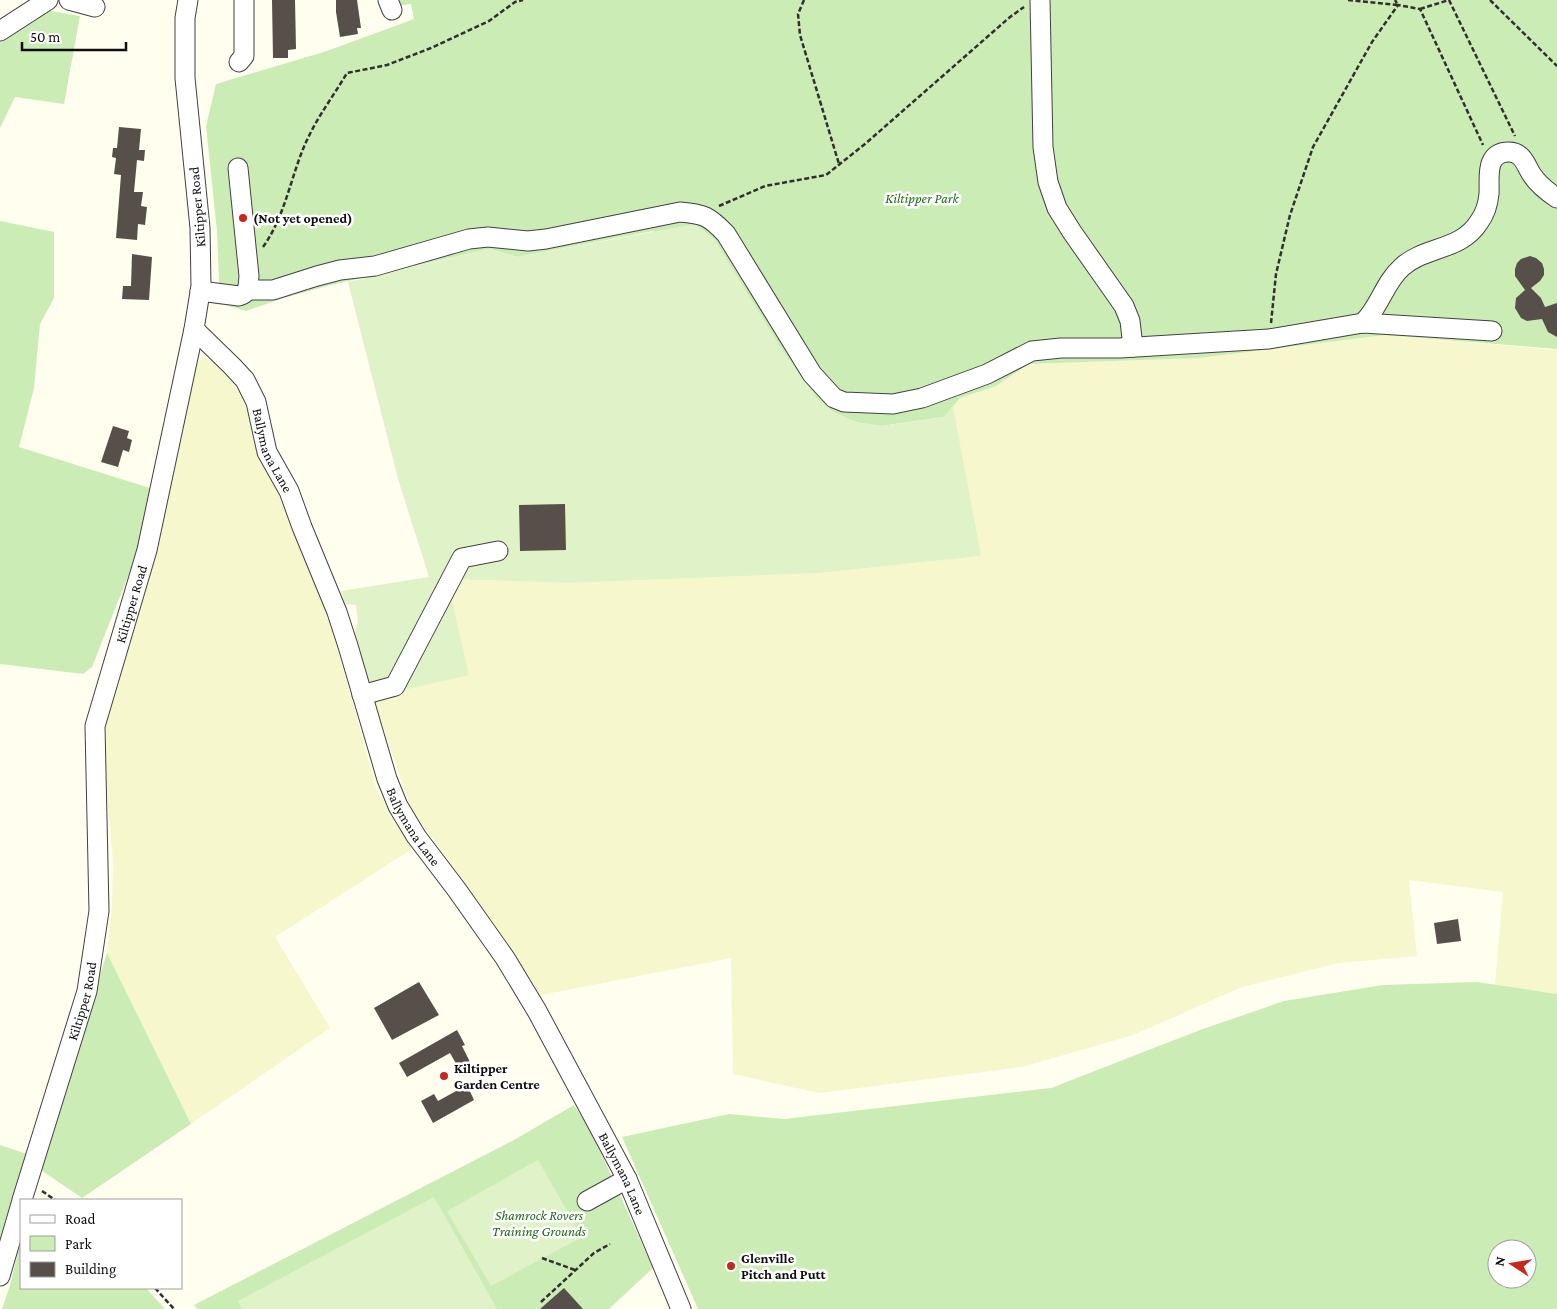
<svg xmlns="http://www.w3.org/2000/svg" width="1557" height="1309" font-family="'Crimson Pro',serif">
<rect width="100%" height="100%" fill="#fffeef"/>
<path fill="#f6f7cd" d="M 1385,335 L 1557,350 L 1557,994 L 1495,985 L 1503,892 L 1409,880 L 1417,956 L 1338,963 L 1242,987 L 1133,1035 L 1022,1067 L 819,1093 L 733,1074 L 731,958 L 541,995 L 479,903 L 410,807 L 373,697 L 447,579 L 569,583 L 820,573 L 980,556 L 953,406 L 960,398 L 996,386 L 1029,364 L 1199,358 Z
M 204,357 L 219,366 L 241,395 L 266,464 L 329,618 L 376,788 L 412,849 L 275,937 L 330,1028 L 191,1124 L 107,954 L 112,908 L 113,861 L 102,736 L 142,596 L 157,551 L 195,365 Z"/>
<path fill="#ccecb6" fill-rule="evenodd" d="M 395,0 L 1557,0 L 1557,349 L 1385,335 L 1199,358 L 1029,364 L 996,386 L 960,398 L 944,417 L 881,426 L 855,422 L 831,411 L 816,398 L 782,350 L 653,231 L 518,257 L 489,249 L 331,285 L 283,298 L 246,311 L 225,305 L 214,304 L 219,281 L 217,231 L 206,126 L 216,84 L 327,51 L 414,19 L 411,4 L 397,6 Z
M 46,10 L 80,16 L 64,104 L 15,97 L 0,128 L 0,41 Z
M 0,221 L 54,232 L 54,298 L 40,324 L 34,388 L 19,447 L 153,489 L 138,551 L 92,667 L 83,674 L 0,664 Z
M 107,953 L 191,1124 L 82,1198 L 38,1168 Z
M 1477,982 L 1557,994 L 1557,1309 L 698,1309 L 622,1137 L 729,1114 L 784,1119 L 1051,1088 L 1200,1030 L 1284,1001 L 1383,985 ZM 1497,1249 L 1527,1249 L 1527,1279 L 1497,1279 Z
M 574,1105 L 591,1131 L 653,1268 L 609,1309 L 197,1309 L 194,1305 L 514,1140 Z
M 0,1145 L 27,1154 L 8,1242 L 0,1240 Z
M 21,1240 L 21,1288 L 146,1288 L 165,1309 L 2,1309 L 10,1285 Z"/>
<path fill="#e0f3c8" d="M 695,224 L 714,239 L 782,350 L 816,398 L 831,411 L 855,422 L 881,426 L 944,417 L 953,406 L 981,556 L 820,573 L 569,583 L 447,579 L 469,675 L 373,697 L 355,633 L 358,622 L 356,605 L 345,604 L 341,591 L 429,577 L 398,479 L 348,282 L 489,249 L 518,257 Z
M 538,1160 L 582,1237 L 491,1286 L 447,1211 Z
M 434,1197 L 497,1309 L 242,1309 L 238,1301 Z"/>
<path fill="#57504a" d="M 272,0 L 295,0 L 296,49 L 288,50 L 288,58 L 273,58 Z
M 336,0 L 357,0 L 361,28 L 357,28 L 358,34 L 340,37 L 336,12 Z
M 119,127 L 141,129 L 139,150 L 145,150 L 144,161 L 137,160 L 134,192 L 143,192 L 141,206 L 147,207 L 145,225 L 138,224 L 137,240 L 116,238 L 121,175 L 114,174 L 116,158 L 112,157 L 113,148 L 117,148 Z
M 132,254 L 152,257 L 149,300 L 122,299 L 123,286 L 131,286 Z
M 1530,256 L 1536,258 L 1542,263 L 1544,269 L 1544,275 L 1540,281 L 1531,288 L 1541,298 L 1545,307 L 1557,303 L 1557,337 L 1548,332 L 1542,319 L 1527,321 L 1521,318 L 1515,308 L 1516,298 L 1525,290 L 1515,276 L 1515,269 L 1517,263 L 1521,259 Z
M 113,426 L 129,431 L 127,438 L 132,440 L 129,452 L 123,450 L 118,467 L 101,462 Z
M 565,504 L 566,550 L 520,551 L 519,505 Z
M 1458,919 L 1461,941 L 1437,944 L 1434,923 Z
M 419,982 L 439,1015 L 392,1040 L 374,1008 Z
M 457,1030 L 465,1045 L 462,1046 L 474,1070 L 463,1076 L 450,1053 L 407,1077 L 399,1063 Z
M 467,1085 L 474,1100 L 433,1123 L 421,1101 L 434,1094 L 438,1101 Z
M 564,1288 L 583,1309 L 540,1309 Z"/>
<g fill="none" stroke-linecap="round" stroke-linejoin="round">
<g stroke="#414141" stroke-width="21">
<g id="minor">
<path d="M 69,0 L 95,7"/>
<path d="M 388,0 L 392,10"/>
<path d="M 1040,0 L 1043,147 L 1048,182 L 1057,208 L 1072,232 L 1124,306 L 1130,321 L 1133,347"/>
<path d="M 0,31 L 48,0"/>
<path d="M 239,62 L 244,56 L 244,0"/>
<path d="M 247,290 L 273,290 L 317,276 L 340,270 L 375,266 L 469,239 L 488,237 L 528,241 L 546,239 L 680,212 C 704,214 709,216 726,234 L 812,374 L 834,398 L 844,402 L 893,404 L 922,398 L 987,374 L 1032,351 L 1061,348 L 1120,348 L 1269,339 L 1363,323 L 1492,331"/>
<path d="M 200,291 L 239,296 C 249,293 248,286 249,276 L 238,168"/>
<path d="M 1363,323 C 1380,307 1384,283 1402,267 C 1425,246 1461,251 1479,222 C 1485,214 1488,204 1489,194 C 1490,179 1484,152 1509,152 C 1523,152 1526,166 1532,175 C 1538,184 1548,192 1557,198"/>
<path id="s1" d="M 194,329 L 232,366 L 245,380 L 256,402 L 267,452 L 289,491 L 302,527 L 337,612 L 348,646 L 387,779 L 398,806 L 416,836 L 457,890 L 505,958 L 537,1011 L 627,1179 L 681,1309"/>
<path d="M 362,695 L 395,686 L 462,558 L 498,551"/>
<path id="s2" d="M 22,1200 L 87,991 L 99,911 L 95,726 L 147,550 L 194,329 L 201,286 L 200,228 L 185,78 L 185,18 L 188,0"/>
<path d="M 587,1201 L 627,1179"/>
<path d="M 0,1276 L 21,1204"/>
</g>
</g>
<path stroke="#303030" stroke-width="2.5" stroke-dasharray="5 2.5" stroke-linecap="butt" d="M 804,0 L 798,14 L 800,35 L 839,164
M 1348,0 L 1398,5 L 1395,0
M 1449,0 L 1515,136
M 1490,0 L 1557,66
M 1420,9 L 1449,0
M 719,206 L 765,186 L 826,175 L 865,144 L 1010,17 L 1024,7
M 263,247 C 286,215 291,174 307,140 C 318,116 334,95 347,73 L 387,65 L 431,48 L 489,21 L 515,2 L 523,0
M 1271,323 L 1276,274 L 1290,215 L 1313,147 L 1372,42 L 1398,5 L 1420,9 L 1483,145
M 42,1191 L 55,1200
M 542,1258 L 575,1270
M 155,1288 L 174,1309
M 541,1302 L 594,1253 L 610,1244"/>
<use href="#minor" stroke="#fff" stroke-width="19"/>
</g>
<g fill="#c7271d" stroke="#fff" stroke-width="2">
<circle cx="243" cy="218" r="5"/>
<circle cx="444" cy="1076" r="5"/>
<circle cx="731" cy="1266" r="5"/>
</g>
<g text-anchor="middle" stroke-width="5" stroke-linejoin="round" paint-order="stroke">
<g font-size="14" font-style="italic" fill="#226a1a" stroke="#fff">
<text x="922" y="203">Kiltipper Park</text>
<text x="539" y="1220">Shamrock Rovers<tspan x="539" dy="16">Training Grounds</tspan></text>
</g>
<g font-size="14" fill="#0e0e0e" stroke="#fff">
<text transform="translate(197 207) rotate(-95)" y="5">Kiltipper Road</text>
<text dy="5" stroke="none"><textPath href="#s1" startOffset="148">Ballymana Lane</textPath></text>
<text dy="5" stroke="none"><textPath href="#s2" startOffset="612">Kiltipper Road</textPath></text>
<text dy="5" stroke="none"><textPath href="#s1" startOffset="552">Ballymana Lane</textPath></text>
<text dy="5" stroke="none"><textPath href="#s2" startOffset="208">Kiltipper Road</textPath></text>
<text dy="5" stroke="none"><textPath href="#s1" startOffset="958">Ballymana Lane</textPath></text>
</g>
<g font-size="14" font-weight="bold" fill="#0e0e0e" stroke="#fff" text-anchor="start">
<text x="253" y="223">(Not yet opened)</text>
<text x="454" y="1073">Kiltipper<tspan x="454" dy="16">Garden Centre</tspan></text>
<text x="741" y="1263">Glenville<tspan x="741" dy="16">Pitch and Putt</tspan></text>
</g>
</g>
<rect x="20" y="1199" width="162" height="90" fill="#ffffff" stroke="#9f9f9f"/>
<rect x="30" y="1215" width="25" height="8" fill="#ffffff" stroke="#9f9f9f"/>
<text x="65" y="1224" font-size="15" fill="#0e0e0e">Road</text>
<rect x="30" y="1236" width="25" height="15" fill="#ccecb6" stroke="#9f9f9f"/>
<text x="65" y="1249" font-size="15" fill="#0e0e0e">Park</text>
<rect x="30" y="1262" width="25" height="15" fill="#57504a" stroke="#9f9f9f"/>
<text x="65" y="1274" font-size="15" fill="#0e0e0e">Building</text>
<g transform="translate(1512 1264) rotate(282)"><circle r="24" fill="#ffffff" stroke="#9f9f9f"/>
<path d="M0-4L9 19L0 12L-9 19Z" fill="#c7271d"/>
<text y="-8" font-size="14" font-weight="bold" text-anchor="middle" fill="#0e0e0e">N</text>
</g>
<path d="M22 42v8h104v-8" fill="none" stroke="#0e0e0e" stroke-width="2.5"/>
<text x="30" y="42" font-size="15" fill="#0e0e0e" stroke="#ffffff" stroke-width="4" paint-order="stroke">50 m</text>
</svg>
